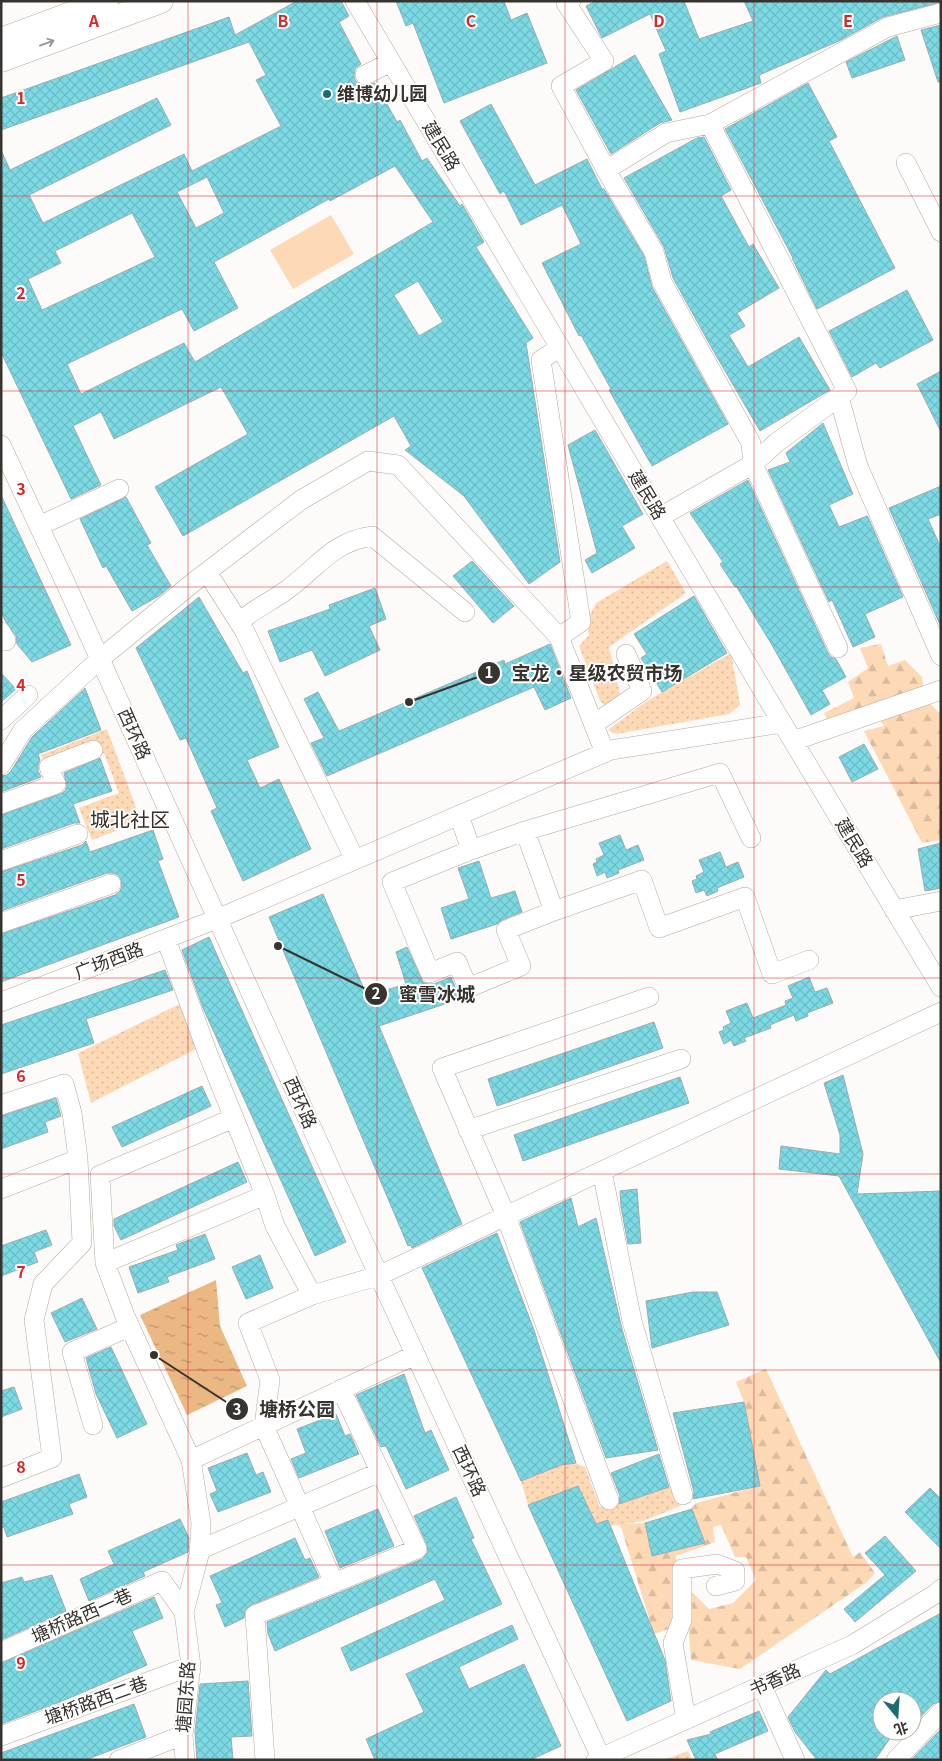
<svg xmlns="http://www.w3.org/2000/svg" width="942" height="1761" font-family="Georgia,'Noto Sans SC',serif">
<defs>
<pattern id="grass-dots" width="8" height="8" patternUnits="userSpaceOnUse" patternTransform="scale(1.25)"><rect width="8" height="8" fill="#fdd9b6"/><path d="M2 2h.1M6 6h.1" fill="none" stroke="#d9bb9d" stroke-width="1.8" stroke-linecap="round"/></pattern>
<pattern id="forest-firs" width="22" height="20" patternUnits="userSpaceOnUse" patternTransform="scale(1.25)"><rect width="22" height="20" fill="#fdd9b6"/><path d="M5 1l3.5 6h-7zM16 11l3.5 6h-7z" fill="#d9bb9d"/></pattern>
<pattern id="water-ripples" width="26" height="14" patternUnits="userSpaceOnUse" patternTransform="scale(1.25)"><rect width="26" height="14" fill="#ebb783"/><path d="M2 4q2-2 4 0t4 0M15 11q2-2 4 0t4 0" fill="none" stroke="#bf956c"/></pattern>
<pattern id="building-cross-hatch" width="8" height="8" patternUnits="userSpaceOnUse" patternTransform="scale(1.25)"><rect width="8" height="8" fill="#7cdae5"/><path d="M0 0l8 8M0 8l8-8" fill="none" stroke="#6cbcc5"/></pattern>
</defs>
<rect width="100%" height="100%" fill="#fdfbf9"/>
<path fill="url(#grass-dots)" d="M 667,561 L 686,593 L 609,647 L 621,698 L 607,707 L 600,701 L 579,646 L 589,635 L 586,623 L 596,603 Z
M 731,653 L 740,705 L 729,714 L 616,734 L 608,730 L 647,701 Z
M 107,729 L 141,821 L 92,840 L 79,808 L 119,793 L 104,753 L 48,774 L 41,755 Z
M 186,1001 L 202,1046 L 91,1103 L 78,1053 Z
M 575,1463 L 585,1467 L 600,1507 L 618,1504 L 673,1486 L 680,1506 L 643,1521 L 611,1526 L 608,1520 L 596,1524 L 578,1486 L 528,1505 L 521,1481 L 561,1465 Z
M 688,1751 L 692,1760 L 663,1760 Z"/>
<path fill="url(#forest-firs)" d="M 881,644 L 888,666 L 905,660 L 922,677 L 925,698 L 938,712 L 941,712 L 941,835 L 939,840 L 922,843 L 864,731 L 884,726 L 870,706 L 828,721 L 824,713 L 854,698 L 848,682 L 868,668 L 860,648 Z
M 766,1369 L 853,1557 L 860,1552 L 875,1573 L 867,1582 L 740,1669 L 691,1660 L 685,1585 L 709,1609 L 733,1603 L 756,1580 L 746,1557 L 735,1557 L 721,1525 L 713,1527 L 715,1542 L 676,1556 L 677,1626 L 654,1634 L 620,1524 L 645,1523 L 652,1556 L 696,1503 L 759,1486 L 744,1402 L 736,1382 Z"/>
<path fill="#fdd9b6" d="M 331,215 L 354,254 L 293,289 L 270,250 Z"/>
<path fill="url(#water-ripples)" d="M 216,1280 L 220,1326 L 247,1386 L 187,1415 L 140,1315 Z"/>
<path fill="url(#building-cross-hatch)" stroke="#9bacaf" fill-rule="evenodd" d="M 297,1 L 341,1 L 349,16 L 339,22 L 361,64 L 355,69 L 354,75 L 355,80 L 359,85 L 364,86 L 375,83 L 397,122 L 400,120 L 422,161 L 427,158 L 460,206 L 462,204 L 484,242 L 476,247 L 533,338 L 526,343 L 560,562 L 529,584 L 464,496 L 405,450 L 411,446 L 394,416 L 183,536 L 155,487 L 248,434 L 221,387 L 114,439 L 101,412 L 73,426 L 101,485 L 71,499 L 1,352 L 1,150 L 10,170 L 157,98 L 171,125 L 29,195 L 43,223 L 184,154 L 192,171 L 281,126 L 256,80 L 266,75 L 249,42 L 1,130 L 1,98 L 229,17 L 235,35 ZM 395,166 L 433,222 L 195,362 L 184,343 L 81,394 L 67,364 L 182,309 L 194,331 L 238,308 L 214,262 L 329,199 L 330,201 ZM 207,177 L 224,213 L 196,228 L 177,192 ZM 132,213 L 155,257 L 42,310 L 28,279 L 61,263 L 55,251 ZM 418,281 L 443,322 L 419,336 L 394,295 Z
M 396,1 L 504,1 L 511,20 L 527,13 L 547,63 L 444,103 L 413,23 L 406,26 Z
M 596,1 L 684,1 L 699,39 L 753,21 L 744,1 L 941,2 L 883,17 L 839,41 L 759,75 L 761,83 L 680,112 L 659,54 L 666,51 L 650,14 L 602,38 L 586,6 Z
M 941,25 L 941,82 L 938,82 L 921,30 Z
M 897,36 L 905,60 L 852,78 L 846,62 Z
M 635,55 L 672,120 L 660,123 L 611,154 L 576,90 Z
M 808,83 L 837,137 L 829,141 L 895,268 L 817,309 L 792,258 L 793,258 L 725,129 Z
M 491,104 L 535,185 L 587,159 L 602,189 L 604,189 L 644,256 L 652,287 L 728,424 L 652,466 L 609,390 L 611,389 L 581,335 L 579,336 L 542,263 L 581,244 L 562,205 L 521,225 L 504,191 L 500,194 L 460,121 Z
M 704,137 L 731,190 L 721,196 L 749,247 L 753,244 L 779,288 L 737,313 L 745,326 L 729,335 L 748,367 L 799,337 L 830,390 L 760,431 L 714,352 L 673,278 L 664,247 L 624,178 L 697,138 Z
M 907,290 L 933,340 L 880,368 L 876,363 L 852,377 L 829,331 Z
M 941,371 L 941,432 L 917,384 Z
M 823,423 L 853,494 L 829,505 L 839,527 L 867,516 L 868,517 L 903,597 L 865,614 L 875,637 L 853,647 L 832,600 L 829,602 L 768,470 L 790,462 L 786,453 Z
M 595,430 L 643,514 L 622,526 L 635,548 L 592,573 L 585,560 L 597,553 L 568,445 Z
M 748,480 L 828,653 L 831,657 L 836,659 L 846,677 L 822,690 L 830,704 L 811,715 L 772,645 L 736,586 L 735,587 L 720,564 L 723,562 L 690,513 Z
M 941,486 L 941,514 L 928,519 L 941,548 L 941,627 L 889,508 Z
M 1,495 L 71,645 L 32,662 L 17,644 L 16,636 L 6,622 L 1,612 Z
M 126,497 L 151,543 L 147,545 L 171,586 L 159,596 L 132,611 L 106,566 L 103,568 L 80,519 Z
M 472,561 L 514,606 L 493,623 L 453,576 Z
M 375,588 L 386,619 L 369,626 L 380,650 L 325,676 L 312,650 L 280,662 L 268,631 L 330,609 L 329,605 Z
M 694,596 L 727,653 L 662,692 L 641,658 L 647,654 L 634,634 Z
M 199,597 L 243,673 L 247,671 L 279,747 L 247,760 L 260,788 L 279,779 L 311,849 L 243,881 L 211,811 L 217,808 L 186,738 L 180,740 L 136,648 Z
M 550,644 L 571,698 L 545,710 L 534,687 L 327,776 L 311,743 L 324,738 L 304,699 L 318,692 L 339,731 L 504,660 L 505,664 Z
M 1,673 L 16,689 L 1,702 Z
M 85,688 L 101,730 L 38,754 L 40,760 L 38,765 L 38,771 L 41,777 L 1,792 L 1,776 L 7,775 L 11,771 L 32,737 Z
M 864,744 L 878,769 L 852,782 L 839,757 Z
M 100,758 L 112,791 L 73,804 L 80,823 L 74,823 L 1,849 L 1,815 L 60,794 L 65,791 L 67,786 L 64,773 Z
M 153,830 L 163,859 L 158,861 L 179,917 L 1,982 L 1,934 L 115,895 L 120,891 L 122,886 L 121,880 L 118,875 L 113,873 L 107,873 L 1,911 L 1,872 L 82,845 L 86,841 L 90,852 Z
M 620,835 L 626,850 L 638,845 L 644,860 L 618,870 L 619,873 L 607,878 L 605,872 L 597,876 L 593,864 L 597,862 L 596,859 L 604,855 L 599,843 Z
M 941,843 L 941,888 L 925,891 L 918,849 Z
M 720,852 L 726,867 L 738,862 L 744,877 L 717,888 L 718,891 L 707,896 L 704,890 L 696,893 L 692,881 L 697,879 L 696,876 L 704,872 L 699,860 Z
M 479,861 L 491,898 L 515,891 L 522,912 L 502,920 L 497,924 L 451,939 L 441,908 L 469,899 L 458,868 Z
M 323,894 L 367,996 L 406,984 L 396,952 L 407,947 L 423,982 L 428,984 L 434,984 L 451,977 L 460,999 L 379,1026 L 462,1224 L 412,1248 L 411,1245 L 408,1246 L 269,917 Z
M 209,937 L 346,1242 L 315,1256 L 203,1008 L 182,950 Z
M 165,970 L 173,990 L 86,1019 L 94,1043 L 1,1074 L 1,1025 Z
M 809,977 L 815,992 L 827,988 L 833,1003 L 807,1013 L 808,1016 L 796,1021 L 794,1015 L 770,1025 L 771,1028 L 744,1038 L 746,1041 L 734,1046 L 731,1040 L 724,1044 L 719,1032 L 724,1030 L 723,1027 L 731,1023 L 726,1011 L 747,1003 L 753,1018 L 786,1005 L 785,1001 L 793,998 L 788,986 Z
M 654,1022 L 663,1048 L 497,1106 L 488,1079 Z
M 843,1075 L 863,1154 L 857,1194 L 941,1191 L 941,1363 L 839,1176 L 779,1169 L 781,1146 L 840,1154 L 840,1135 L 824,1083 Z
M 680,1077 L 689,1103 L 523,1161 L 514,1135 Z
M 202,1086 L 211,1106 L 122,1147 L 112,1127 Z
M 56,1098 L 61,1116 L 45,1122 L 48,1132 L 1,1149 L 1,1116 Z
M 238,1162 L 247,1182 L 121,1240 L 114,1226 L 114,1219 Z
M 637,1189 L 641,1243 L 628,1244 L 621,1207 L 620,1191 Z
M 571,1198 L 578,1227 L 596,1218 L 622,1329 L 658,1450 L 606,1458 L 520,1222 Z
M 46,1230 L 52,1245 L 34,1252 L 38,1262 L 1,1276 L 1,1246 Z
M 497,1233 L 534,1330 L 576,1463 L 561,1465 L 521,1481 L 422,1268 Z
M 205,1234 L 215,1259 L 167,1277 L 169,1282 L 138,1293 L 129,1267 L 178,1250 L 176,1245 Z
M 260,1255 L 273,1288 L 246,1299 L 232,1267 Z
M 693,1292 L 717,1292 L 729,1325 L 652,1348 L 646,1301 Z
M 82,1298 L 97,1329 L 65,1342 L 51,1313 Z
M 111,1347 L 147,1424 L 117,1438 L 96,1394 L 86,1358 Z
M 404,1374 L 425,1433 L 431,1430 L 449,1470 L 406,1489 L 386,1446 L 381,1447 L 356,1395 Z
M 14,1387 L 22,1409 L 1,1417 L 1,1391 Z
M 744,1402 L 760,1486 L 693,1499 L 694,1492 L 673,1413 Z
M 336,1414 L 345,1436 L 350,1434 L 359,1454 L 299,1478 L 291,1459 L 306,1453 L 297,1429 Z
M 247,1453 L 256,1475 L 263,1472 L 271,1492 L 218,1512 L 210,1494 L 217,1491 L 208,1468 Z
M 659,1454 L 669,1487 L 619,1504 L 620,1496 L 611,1473 Z
M 79,1474 L 87,1497 L 69,1504 L 73,1514 L 7,1537 L 4,1527 L 1,1528 L 1,1502 Z
M 578,1486 L 596,1524 L 608,1520 L 665,1660 L 671,1701 L 627,1721 L 528,1505 Z
M 930,1488 L 941,1499 L 941,1549 L 905,1512 Z
M 456,1497 L 474,1538 L 471,1539 L 502,1604 L 351,1671 L 341,1648 L 445,1600 L 435,1579 L 275,1651 L 268,1634 L 267,1622 L 422,1559 L 428,1552 L 427,1545 L 414,1516 Z
M 378,1509 L 394,1546 L 340,1568 L 325,1531 Z
M 692,1509 L 705,1543 L 652,1556 L 645,1523 Z
M 180,1519 L 189,1538 L 188,1552 L 143,1572 L 145,1576 L 89,1601 L 80,1579 L 114,1564 L 108,1551 Z
M 885,1536 L 916,1571 L 855,1622 L 844,1609 L 885,1575 L 865,1553 Z
M 295,1538 L 305,1560 L 310,1558 L 319,1577 L 251,1605 L 245,1610 L 244,1618 L 225,1627 L 216,1605 L 222,1603 L 210,1576 Z
M 52,1575 L 66,1611 L 1,1640 L 1,1583 L 22,1577 L 24,1582 Z
M 154,1597 L 163,1618 L 132,1631 L 147,1665 L 60,1702 L 1,1724 L 1,1663 Z
M 941,1613 L 941,1701 L 933,1704 L 912,1726 L 912,1701 L 882,1701 L 882,1731 L 895,1731 L 875,1760 L 817,1760 L 795,1732 L 788,1717 L 826,1670 L 830,1674 Z
M 512,1625 L 518,1639 L 459,1667 L 469,1689 L 524,1664 L 561,1746 L 530,1760 L 375,1760 L 366,1739 L 424,1712 L 406,1674 Z
M 248,1681 L 252,1736 L 231,1737 L 233,1760 L 197,1760 L 195,1732 L 200,1684 Z
M 134,1704 L 146,1737 L 85,1760 L 1,1760 L 1,1753 Z
M 759,1711 L 768,1731 L 715,1754 L 718,1760 L 696,1760 L 687,1740 L 711,1734 L 710,1732 Z
M 941,1729 L 941,1760 L 912,1760 L 912,1759 Z"/>
<g fill="none" stroke-linecap="round" stroke-linejoin="round">
<g stroke="#b4a89e" stroke-width="20">
<path id="minor" d="M 355,1 L 766,696 L 941,987
M 571,1 L 566,3 L 604,61 L 561,86 L 610,177 L 654,252 L 662,282 L 751,443 L 753,464 L 838,648
M 365,75 L 391,62
M 906,163 L 941,232
M 606,170 L 666,133 L 710,124
M 839,397 L 858,466 L 941,656
M 1,445 L 66,584 L 363,1241 L 602,1760
M 660,517 L 753,464 L 776,443 L 847,391 L 710,124 L 888,27 L 941,13
M 39,526 L 119,489
M 207,572 L 244,630 L 355,860
M 239,622 C 254,609 272,601 288,589 C 318,567 332,542 372,536 L 465,612
M 1,632 L 6,641
M 559,637 L 581,622 L 541,360 L 560,347
M 1,720 L 28,695
M 594,724 L 642,691 L 626,654
M 793,741 L 941,690
M 1,765 L 23,730 L 100,659 L 195,581 L 301,500 L 368,461 L 398,465 L 559,637 L 605,753
M 1,804 L 56,784 L 49,767 L 93,750
M 459,815 L 471,850 L 525,831 L 554,911 L 642,880 L 659,928 L 745,897 L 772,974 L 809,960
M 525,831 L 720,773 L 751,838
M 471,850 L 392,882 L 430,973 L 457,962 L 468,988 L 521,966 L 506,930 L 554,911
M 1,861 L 78,834
M 894,910 L 941,901
M 1,923 L 111,884
M 166,939 L 208,1054 L 234,1118
M 1,1002 L 217,919 L 611,750 L 782,723
M 1,1105 L 64,1084 L 72,1113 L 78,1159
M 468,1130 L 681,1059
M 602,1171 L 632,1321 L 683,1495
M 1,1189 L 78,1159 L 82,1243 L 43,1284 L 34,1320 L 52,1458 L 1,1478
M 265,1195 L 275,1226 L 312,1295
M 105,1263 L 265,1195 L 234,1118 L 100,1175 L 105,1263 L 125,1316 L 191,1460
M 93,1425 L 72,1352 L 129,1327
M 609,1500 L 506,1216 L 442,1068 L 649,997
M 199,1550 L 380,1472
M 334,1583 L 264,1426 L 270,1380 L 248,1323 L 312,1295 L 378,1276 L 941,1012
M 184,1612 L 199,1555 L 201,1523 L 191,1460 L 415,1355
M 1,1652 L 162,1581 L 184,1612 L 191,1666 L 183,1735 L 185,1760
M 762,1686 L 795,1760
M 686,1720 L 673,1643 L 682,1620 L 682,1569 L 717,1564 L 735,1571 L 735,1581 L 716,1586
M 1,1736 L 191,1666
M 119,1760 L 183,1735
M 265,1760 L 255,1615 L 417,1549 L 341,1389
M 596,1760 L 852,1645 L 937,1593 L 941,1589
M 896,1760 L 941,1712"/>
</g>
<g stroke="#b4a89e" stroke-width="25">
<path id="major" d="M 1,40 L 106,1
M 1,60 L 161,1"/>
</g>
<use href="#minor" stroke="#fff" stroke-width="19"/>
<use href="#major" stroke="#fff" stroke-width="24"/>
</g>
<defs><path id="oneway-shaft" d="M-6 0H5M1.5-3L5.5 0L1.5 3" fill="none" stroke-width="1.6" stroke-linecap="round" stroke-linejoin="round" transform="scale(1.25)"/></defs>
<use stroke="#9b9996" href="#oneway-shaft" transform="translate(47 43) rotate(-20)"/>
<path fill="none" stroke="#d62828" stroke-width="1" stroke-opacity="0.55" d="M 188,1 L 188,1760M 377,1 L 377,1760M 565,1 L 565,1760M 754,1 L 754,1760M 1,196 L 941,196M 1,391 L 941,391M 1,587 L 941,587M 1,783 L 941,783M 1,978 L 941,978M 1,1174 L 941,1174M 1,1370 L 941,1370M 1,1565 L 941,1565"/>
<circle fill="#1e6a71" stroke="#fff" stroke-width="2" cx="327" cy="94" r="5"/>
<g text-anchor="middle" stroke-width="4" stroke-linejoin="round" paint-order="stroke">
<g font-size="18" font-weight="bold" fill="#37332e" stroke="#fff" text-anchor="start">
<text x="337" y="100">维博幼儿园</text>
</g>
<g font-size="18" fill="#37332e" stroke="#fff">
<text transform="translate(441 146) rotate(59)" y="6">建民路</text>
<text transform="translate(647 495) rotate(59)" y="6">建民路</text>
<text transform="translate(134 734) rotate(66)" y="6">西环路</text>
<text transform="translate(854 843) rotate(59)" y="6">建民路</text>
<text transform="translate(109 961) rotate(-21)" y="6">广场西路</text>
<text transform="translate(300 1103) rotate(66)" y="6">西环路</text>
<text transform="translate(469 1471) rotate(65)" y="6">西环路</text>
<text transform="translate(82 1616) rotate(-24)" y="6">塘桥路西一巷</text>
<text transform="translate(775 1680) rotate(-24)" y="6">书香路</text>
<text transform="translate(186 1697) rotate(-86)" y="6">塘园东路</text>
<text transform="translate(96 1701) rotate(-20)" y="6">塘桥路西二巷</text>
</g>
<g font-size="20" fill="#382f27" stroke="#fff">
<text x="130" y="827">城北社区</text>
</g>
</g>
<g font-size="16" text-anchor="middle" font-weight="bold" fill="#d62828" stroke="#fff" stroke-width="4" stroke-linejoin="round" paint-order="stroke">
<text x="94" y="27">A</text>
<text x="283" y="27">B</text>
<text x="471" y="27">C</text>
<text x="659" y="27">D</text>
<text x="848" y="27">E</text>
<text x="21" y="104">1</text>
<text x="21" y="299">2</text>
<text x="21" y="495">3</text>
<text x="21" y="691">4</text>
<text x="21" y="886">5</text>
<text x="21" y="1082">6</text>
<text x="21" y="1278">7</text>
<text x="21" y="1473">8</text>
<text x="21" y="1669">9</text>
</g>
<path fill="none" stroke="#37332e" stroke-width="2" d="M409 702L489 673M278 946L376 994M154 1355L237 1409"/>
<g fill="#37332e" stroke="#fff" stroke-width="2">
<circle cx="409" cy="702" r="5"/>
<circle cx="278" cy="946" r="5"/>
<circle cx="154" cy="1355" r="5"/>
<circle cx="489" cy="673" r="12"/>
<circle cx="376" cy="994" r="12"/>
<circle cx="237" cy="1409" r="12"/>
</g>
<g font-size="15" text-anchor="middle" font-weight="bold" fill="#fff">
<text x="489" y="678">1</text>
<text x="376" y="999">2</text>
<text x="237" y="1415">3</text>
</g>
<g font-size="19" text-anchor="middle" font-weight="bold" fill="#37332e" stroke="#fff" stroke-width="4" stroke-linejoin="round" paint-order="stroke">
<text x="597" y="680">宝龙·星级农贸市场</text>
<text x="437" y="1001">蜜雪冰城</text>
<text x="297" y="1416">塘桥公园</text>
</g>
<rect width="942" height="1761" fill="none" stroke="#37332e" stroke-width="5"/>
<g transform="translate(897 1716) rotate(162)"><circle r="24" fill="#ffffff" stroke="#afadab"/>
<path d="M0-4L9 19L0 12L-9 19Z" fill="#1e6a71"/>
<text y="-8" font-size="14" font-weight="bold" text-anchor="middle" fill="#37332e">北</text>
</g>
</svg>
